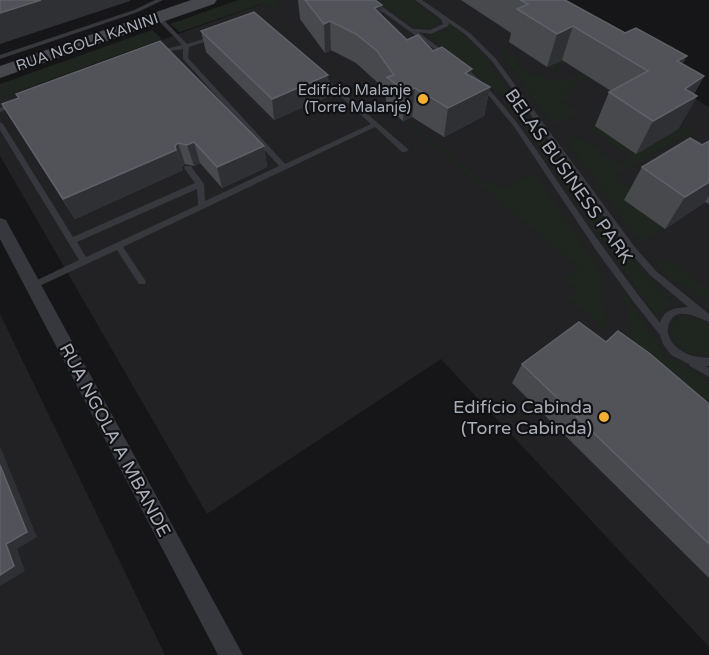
<svg xmlns="http://www.w3.org/2000/svg" width="709" height="655" font-family="'Varela Round',sans-serif">
<rect width="100%" height="100%" fill="#161618"/>
<path fill="#222225" d="M 273,0 L 530,0 L 709,107 L 709,647 L 441,359 L 207,514 L 0,156 L 0,98 Z
M 0,314 L 165,655 L 0,655 Z"/>
<path fill="#1e261f" d="M 238,0 L 281,0 L 274,3 L 278,7 L 271,9 L 264,3 L 180,32 L 170,24 Z
M 379,0 L 412,0 L 439,19 L 439,24 C 421,39 393,12 379,0 Z
M 449,24 L 467,38 L 484,56 L 622,250 L 674,304 L 655,314 L 503,96 L 427,35 L 447,30 Z
M 152,30 L 162,39 L 0,98 L 0,84 Z
M 498,47 L 517,60 L 516,64 L 533,76 L 535,71 C 561,90 576,75 602,62 L 587,53 L 552,71 L 547,67 L 581,50 L 622,61 L 564,91 L 572,97 L 563,102 L 575,111 L 581,109 L 585,111 L 555,124 L 550,122 Z
M 406,120 L 485,184 L 492,181 L 501,189 L 534,172 L 598,266 L 606,331 L 568,297 L 577,290 L 563,279 L 579,268 L 403,121 Z
M 685,125 L 693,130 L 614,177 L 628,187 L 645,176 L 625,200 L 665,229 C 654,236 647,243 635,237 L 567,141 L 577,135 L 618,164 L 630,157 L 590,128 L 595,126 L 636,154 Z
M 660,260 L 674,263 L 709,290 L 709,301 L 661,273 L 657,263 Z
M 613,279 L 665,354 L 697,373 L 709,384 L 709,411 L 634,348 L 627,306 Z
M 681,317 L 696,317 L 709,324 L 709,355 C 691,358 674,348 670,330 L 675,320 Z"/>
<g fill="none" stroke-linecap="round" stroke-linejoin="round">
<path fill="#37383d" fill-rule="evenodd" d="M 155,0 L 163,0 L 138,12 L 0,59 L 0,55 L 134,10 Z
M 366,0 L 373,0 L 413,29 L 430,30 L 443,24 L 441,19 L 415,0 L 422,0 L 470,33 L 496,59 L 634,246 L 656,271 L 709,314 L 709,322 C 699,318 686,311 676,315 C 672,317 669,322 668,327 C 666,340 678,351 690,355 C 695,357 703,357 709,358 L 709,366 L 705,366 L 709,368 L 709,377 L 690,366 L 689,364 L 671,355 L 663,344 L 660,335 L 633,301 L 596,250 L 515,128 L 490,97 L 459,67 L 464,66 C 507,102 535,148 566,194 C 596,238 627,281 660,323 C 664,309 675,308 688,307 L 650,275 L 628,250 L 492,61 L 466,35 L 449,23 L 448,26 L 431,34 L 418,32 L 449,55 L 444,56 Z
M 156,16 L 160,16 L 187,44 L 213,36 L 217,36 L 217,38 L 189,47 L 188,58 L 285,164 L 371,124 L 317,75 L 316,74 L 319,72 L 409,150 L 405,152 L 402,152 L 375,127 L 123,247 L 145,280 L 146,282 L 145,284 L 139,284 L 117,250 L 35,288 L 29,288 L 28,286 L 29,284 L 79,260 L 0,130 L 0,122 L 3,124 L 73,237 L 195,183 L 184,168 L 185,166 L 191,166 L 204,184 L 205,201 L 279,166 L 183,59 L 183,49 L 157,53 L 157,51 L 182,45 L 156,18 ZM 197,189 L 198,205 L 86,257 L 77,242 Z
M 16,102 L 18,103 L 18,105 L 0,112 L 0,108 Z"/>
<path fill="#37383d" fill-rule="evenodd" d="M 0,218 L 6,220 L 8,224 L 243,655 L 218,655 L 0,239 Z"/>
<path fill="#45474d" fill-rule="evenodd" d="M 191,0 L 217,0 L 214,4 L 0,78 L 0,66 Z"/>
</g>
<path fill="#47494d" d="M 298,0 L 375,0 L 382,5 L 381,14 L 407,40 L 433,51 L 471,76 L 490,87 L 484,116 L 444,137 L 412,117 L 403,121 L 386,107 L 386,96 L 376,81 L 356,63 L 331,50 L 325,53 L 300,19 Z
M 461,0 L 565,0 L 704,76 L 694,94 L 697,96 L 678,129 L 636,154 L 595,126 L 609,92 L 611,91 L 562,60 L 547,67 L 509,42 L 511,33 Z
M 201,31 L 328,75 L 329,96 L 274,120 L 206,52 Z
M 16,94 L 264,146 L 267,167 L 222,188 L 200,163 L 194,166 L 185,164 L 182,167 L 183,170 L 75,219 L 15,125 L 2,104 L 18,98 Z
M 709,141 L 709,204 L 705,202 L 665,229 L 624,200 L 642,167 L 702,145 Z
M 606,342 L 709,404 L 709,578 L 512,383 L 522,364 Z"/>
<path fill="#2f3033" d="M 41,0 L 130,0 L 130,1 L 0,44 L 0,13 Z
M 382,5 L 380,34 L 374,8 Z
M 330,21 L 331,50 L 325,53 L 324,24 Z
M 573,26 L 562,60 L 547,67 L 557,34 Z
M 687,56 L 669,90 L 677,61 Z
M 472,69 L 467,98 L 465,73 Z
M 328,75 L 329,96 L 274,120 L 272,99 Z
M 704,76 L 691,99 L 697,96 L 678,129 L 636,154 L 653,121 L 685,89 Z
M 490,87 L 484,116 L 444,137 L 448,108 Z
M 415,88 L 412,117 L 403,121 L 405,92 Z
M 194,142 L 200,163 L 194,166 L 187,145 Z
M 178,143 L 185,164 L 182,167 L 175,146 Z
M 264,146 L 267,167 L 222,188 L 217,167 Z
M 176,150 L 183,170 L 75,219 L 63,199 Z
M 709,182 L 709,196 L 705,202 L 665,229 L 685,197 Z
M 0,446 L 37,537 L 17,549 L 25,571 L 0,586 L 0,575 L 6,544 L 0,465 Z"/>
<path fill="#525359" stroke="#5f6168" stroke-width="1.5" d="M 0,0 L 41,0 L 0,13 Z
M 305,0 L 375,0 L 382,5 L 374,8 L 407,40 L 418,35 L 433,51 L 442,47 L 472,69 L 465,73 L 490,87 L 448,108 L 415,88 L 405,92 L 387,77 L 394,75 L 377,51 L 356,34 L 330,21 L 324,24 Z
M 520,0 L 565,0 L 625,33 L 636,28 L 687,56 L 677,61 L 704,76 L 685,89 L 697,96 L 653,121 L 609,92 L 648,71 L 573,26 L 557,34 L 517,9 L 528,4 Z
M 254,12 L 328,75 L 272,99 L 201,31 Z
M 160,41 L 264,146 L 217,167 L 194,142 L 187,145 L 178,143 L 175,146 L 176,150 L 63,199 L 2,104 L 19,98 L 16,94 Z
M 690,138 L 702,145 L 709,141 L 709,182 L 685,197 L 642,167 Z
M 579,322 L 606,342 L 618,331 L 649,353 L 709,404 L 709,544 L 522,364 Z
M 0,465 L 27,532 L 6,544 L 14,566 L 0,575 Z"/>
<g fill="#f2b134" stroke="#111113" stroke-width="2">
<circle cx="423" cy="99" r="6"/>
<circle cx="604" cy="417" r="6"/>
</g>
<g text-anchor="middle" stroke-width="4.5" stroke-linejoin="round" paint-order="stroke">
<g font-size="15" fill="#a8adb8" stroke="#111113">
<text transform="translate(87 42) rotate(-19)" y="5">RUA NGOLA KANINI</text>
</g>
<g font-size="15" fill="#a8adb8" stroke="#111113" text-anchor="end">
<text x="411" y="95">Edifício Malanje<tspan x="411" dy="17">(Torre Malanje)</tspan></text>
</g>
<g font-size="18" fill="#a8adb8" stroke="#111113">
<text transform="translate(569 176) rotate(55)" y="6">BELAS BUSINESS PARK</text>
<text transform="translate(115 440) rotate(62)" y="6">RUA NGOLA A MBANDE</text>
</g>
<g font-size="18" fill="#a8adb8" stroke="#111113" text-anchor="end">
<text x="592" y="413">Edifício Cabinda<tspan x="592" dy="21">(Torre Cabinda)</tspan></text>
</g>
</g>
</svg>
